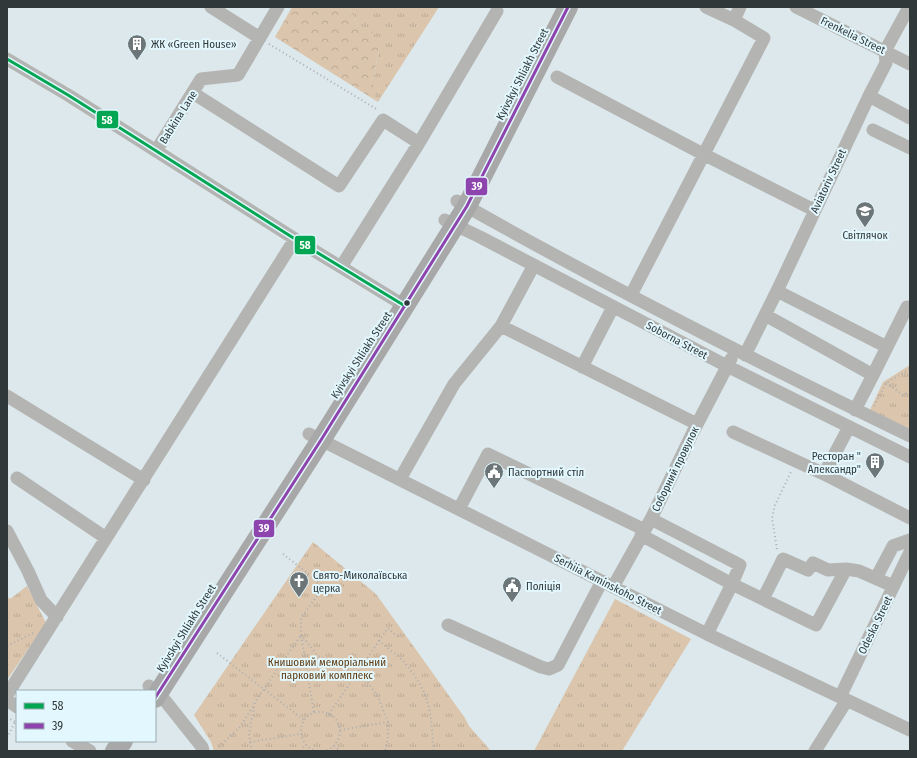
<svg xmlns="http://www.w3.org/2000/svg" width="917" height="758" font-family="'Fira Sans Condensed',sans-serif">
<defs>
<pattern id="grass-tufts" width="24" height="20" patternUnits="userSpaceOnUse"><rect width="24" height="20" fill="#dbc5ad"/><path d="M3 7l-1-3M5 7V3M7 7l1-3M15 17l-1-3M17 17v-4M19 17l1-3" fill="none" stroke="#bcaa96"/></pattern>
<pattern id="forest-crowns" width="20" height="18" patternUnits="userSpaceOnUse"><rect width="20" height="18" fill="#dbc5ad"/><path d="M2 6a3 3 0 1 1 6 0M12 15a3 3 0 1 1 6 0" fill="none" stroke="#bcaa96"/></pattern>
</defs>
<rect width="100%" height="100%" fill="#dce8eb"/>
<path fill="url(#grass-tufts)" d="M 349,7 L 439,7 L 378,102 L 373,93 L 373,81 L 379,49 L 358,26 Z
M 910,365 L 910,429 L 870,410 L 883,382 Z
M 313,542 L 376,594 L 465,718 L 469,726 L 491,751 L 214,751 L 211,742 L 194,715 Z
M 27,586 L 46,623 L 7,680 L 7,597 L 10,599 Z
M 615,599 L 691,639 L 622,751 L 534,751 Z"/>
<path fill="url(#forest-crowns)" d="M 292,7 L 349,7 L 358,26 L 372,31 L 379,49 L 373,81 L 373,93 L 378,102 L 275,37 Z"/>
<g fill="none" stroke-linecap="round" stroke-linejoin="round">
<path stroke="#acaeaf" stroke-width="2" stroke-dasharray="1 3" stroke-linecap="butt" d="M 269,44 L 378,110
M 886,383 L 903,395 L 910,391
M 874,406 L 886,383 L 910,369
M 777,549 L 772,518 L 775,505 L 792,470
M 283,554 L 324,586 L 301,618 L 301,635 L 318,656 L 356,673 L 368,683 L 378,697 L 388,722 L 388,737 L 385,751
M 379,641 L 388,628 L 399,638
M 7,646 L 33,633
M 217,653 L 304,720
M 329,714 L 379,641 C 387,648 398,655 405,663 C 430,693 432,713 433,751
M 7,717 L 17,723
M 340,730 L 388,722
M 7,738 L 15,722
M 250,742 L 300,734
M 334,746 L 340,751
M 219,747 L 240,727 L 254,705
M 252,751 L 249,734 L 255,702 L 301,635 L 314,713
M 301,751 L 305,744
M 317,751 C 295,746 296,714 318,712 C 343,710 348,743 325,751"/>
<path stroke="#b4b4b3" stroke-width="13" d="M 211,7 L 260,38
M 706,7 L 734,20
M 796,7 L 910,64
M 7,59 L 68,95 L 295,239 L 405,306
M 557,77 L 703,154 L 814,210
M 193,93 L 339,186 L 383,120 L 419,143 L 341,267
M 869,96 L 910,118
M 873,130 L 910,148
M 419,143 L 497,11
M 156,151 L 201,79 L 238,75 L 278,7
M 457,201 C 605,285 757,362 910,436
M 445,220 L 480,237 L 727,366 L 910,457
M 534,265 L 501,326 L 697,424
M 777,291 L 887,347 L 873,375
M 631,295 L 764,38 L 734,20 L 740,7
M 765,315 L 873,375 L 855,410
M 887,347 L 907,307
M 745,355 L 777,291 L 869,96 L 886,63 L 885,51 L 909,7
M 582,367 L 613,307
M 7,396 L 144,480
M 849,427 L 824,474 L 910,518
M 733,432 L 824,474
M 309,434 L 707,634 L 910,730
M 17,478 L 106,538
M 400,479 L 454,384 L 501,326
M 459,509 L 488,454 L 645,530
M 651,519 L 740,565 L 732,584 L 816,625 L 846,569 L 859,571 L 893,586
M 7,531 L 28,571 L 41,600 L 57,617
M 641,535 L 732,584 L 707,634
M 876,578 L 893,546 L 910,540
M 613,587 L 651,519 L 693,432 L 731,359
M 763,599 L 783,559 L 808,570 L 813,563 L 828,570 L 846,569
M 448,625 L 541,667 L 549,669 L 558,665 L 602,581
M 149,686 L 159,693 L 202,747 L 203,751
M 7,695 L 295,239
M 840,697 L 910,552
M 7,700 L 17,707
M 72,741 L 90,751
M 815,751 L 847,700"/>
<path stroke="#a7a8a7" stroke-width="20" d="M 155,698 L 321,440 L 467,206 L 568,7
M 115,751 L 123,741"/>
<g stroke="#e3f8fe" stroke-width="6">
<path id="bus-1" d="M 7,59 L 68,95 L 295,239 L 405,306"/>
</g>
<g stroke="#e3f8fe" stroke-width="6">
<path id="bus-2" d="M 155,698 L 321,440 L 467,206 L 568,7"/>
</g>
<use href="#bus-1" stroke="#00a651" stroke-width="3"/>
<use href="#bus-2" stroke="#8e44ad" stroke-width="3"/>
</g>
<defs>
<g id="building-pin" transform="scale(1)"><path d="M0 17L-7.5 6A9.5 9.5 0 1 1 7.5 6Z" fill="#6c7678" stroke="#e3f8fe"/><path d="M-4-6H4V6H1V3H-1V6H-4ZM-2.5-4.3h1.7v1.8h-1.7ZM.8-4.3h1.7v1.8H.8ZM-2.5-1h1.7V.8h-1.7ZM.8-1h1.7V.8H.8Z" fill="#fff"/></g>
<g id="school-pin" transform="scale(1)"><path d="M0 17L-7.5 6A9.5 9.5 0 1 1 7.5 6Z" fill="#6c7678" stroke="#e3f8fe"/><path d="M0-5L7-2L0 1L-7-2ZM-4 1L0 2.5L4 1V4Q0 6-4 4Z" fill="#fff"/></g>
<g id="civic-pin" transform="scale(1)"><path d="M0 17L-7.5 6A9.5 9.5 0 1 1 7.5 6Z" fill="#6c7678" stroke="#e3f8fe"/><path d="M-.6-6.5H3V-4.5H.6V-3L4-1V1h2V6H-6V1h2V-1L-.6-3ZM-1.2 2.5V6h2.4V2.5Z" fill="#fff"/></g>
<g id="church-pin" transform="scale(1)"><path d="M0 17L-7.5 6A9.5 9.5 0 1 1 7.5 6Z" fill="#6c7678" stroke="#e3f8fe"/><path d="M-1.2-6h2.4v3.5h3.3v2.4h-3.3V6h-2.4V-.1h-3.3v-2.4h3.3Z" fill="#fff"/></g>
</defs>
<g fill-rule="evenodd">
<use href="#building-pin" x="137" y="44"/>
<use href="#school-pin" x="865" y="211"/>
<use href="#building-pin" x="875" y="462"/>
<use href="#civic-pin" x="494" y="472"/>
<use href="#church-pin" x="299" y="581"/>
<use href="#civic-pin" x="512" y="586"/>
</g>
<circle fill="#30383a" stroke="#e3f8fe" stroke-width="1.5" cx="407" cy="303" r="3.5"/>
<g text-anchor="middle" stroke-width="4" stroke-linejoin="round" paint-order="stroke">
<g font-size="11" fill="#30383a" stroke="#e3f8fe">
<text transform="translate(853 35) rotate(26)" y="4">Frenkelia Street</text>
<text transform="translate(522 74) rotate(-63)" y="4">Kyivskyi Shliakh Street</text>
<text transform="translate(178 117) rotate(-58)" y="4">Babkina Lane</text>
<text transform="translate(828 181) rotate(-65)" y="4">Aviatoriv Street</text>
<text transform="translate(677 340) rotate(28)" y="4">Soborna Street</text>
<text transform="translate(361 355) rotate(-57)" y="4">Kyivskyi Shliakh Street</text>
<text transform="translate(675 469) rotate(-64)" y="4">Соборний провулок</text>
<text transform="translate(608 584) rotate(27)" y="4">Serhiia Kaminskoho Street</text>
<text transform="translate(875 625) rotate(-64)" y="4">Odeska Street</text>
<text transform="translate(186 628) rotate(-58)" y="4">Kyivskyi Shliakh Street</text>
</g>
<g font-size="11" fill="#30383a" stroke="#e3f8fe" text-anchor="start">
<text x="151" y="48">ЖК «Green House»</text>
<text x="865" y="239" text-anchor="middle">Світлячок</text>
<text x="861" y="460" text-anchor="end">Ресторан "<tspan x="861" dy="13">Александр"</tspan></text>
<text x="508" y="476">Паспортний стіл</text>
<text x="313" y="579">Свято-Миколаївська<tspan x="313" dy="13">церка</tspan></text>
<text x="526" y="590">Поліція</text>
</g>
<g font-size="11" fill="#5e390f" stroke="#e3f8fe">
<text x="327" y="666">Книшовий меморіальний<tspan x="327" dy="13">парковий комплекс</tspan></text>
</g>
</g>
<g stroke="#e3f8fe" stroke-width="1.5">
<rect x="96" y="110" width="23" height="19" rx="4" fill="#00a651"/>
<rect x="465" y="177" width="23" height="19" rx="4" fill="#8e44ad"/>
<rect x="294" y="235" width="22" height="20" rx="4" fill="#00a651"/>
<rect x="253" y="519" width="22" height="19" rx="4" fill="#8e44ad"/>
</g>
<g font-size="11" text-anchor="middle" font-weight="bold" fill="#fff">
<text x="107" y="124">58</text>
<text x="477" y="190">39</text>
<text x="305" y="249">58</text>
<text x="264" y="532">39</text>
</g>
<rect width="917" height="758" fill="none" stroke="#30383a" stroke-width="16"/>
<rect x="16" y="690" width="140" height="52" fill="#e3f8fe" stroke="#9babb0"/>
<rect x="24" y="703" width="20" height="6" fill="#00a651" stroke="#9babb0"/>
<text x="52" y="710" font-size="12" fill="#30383a">58</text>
<rect x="24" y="723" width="20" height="6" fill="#8e44ad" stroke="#9babb0"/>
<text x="52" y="730" font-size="12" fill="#30383a">39</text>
</svg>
